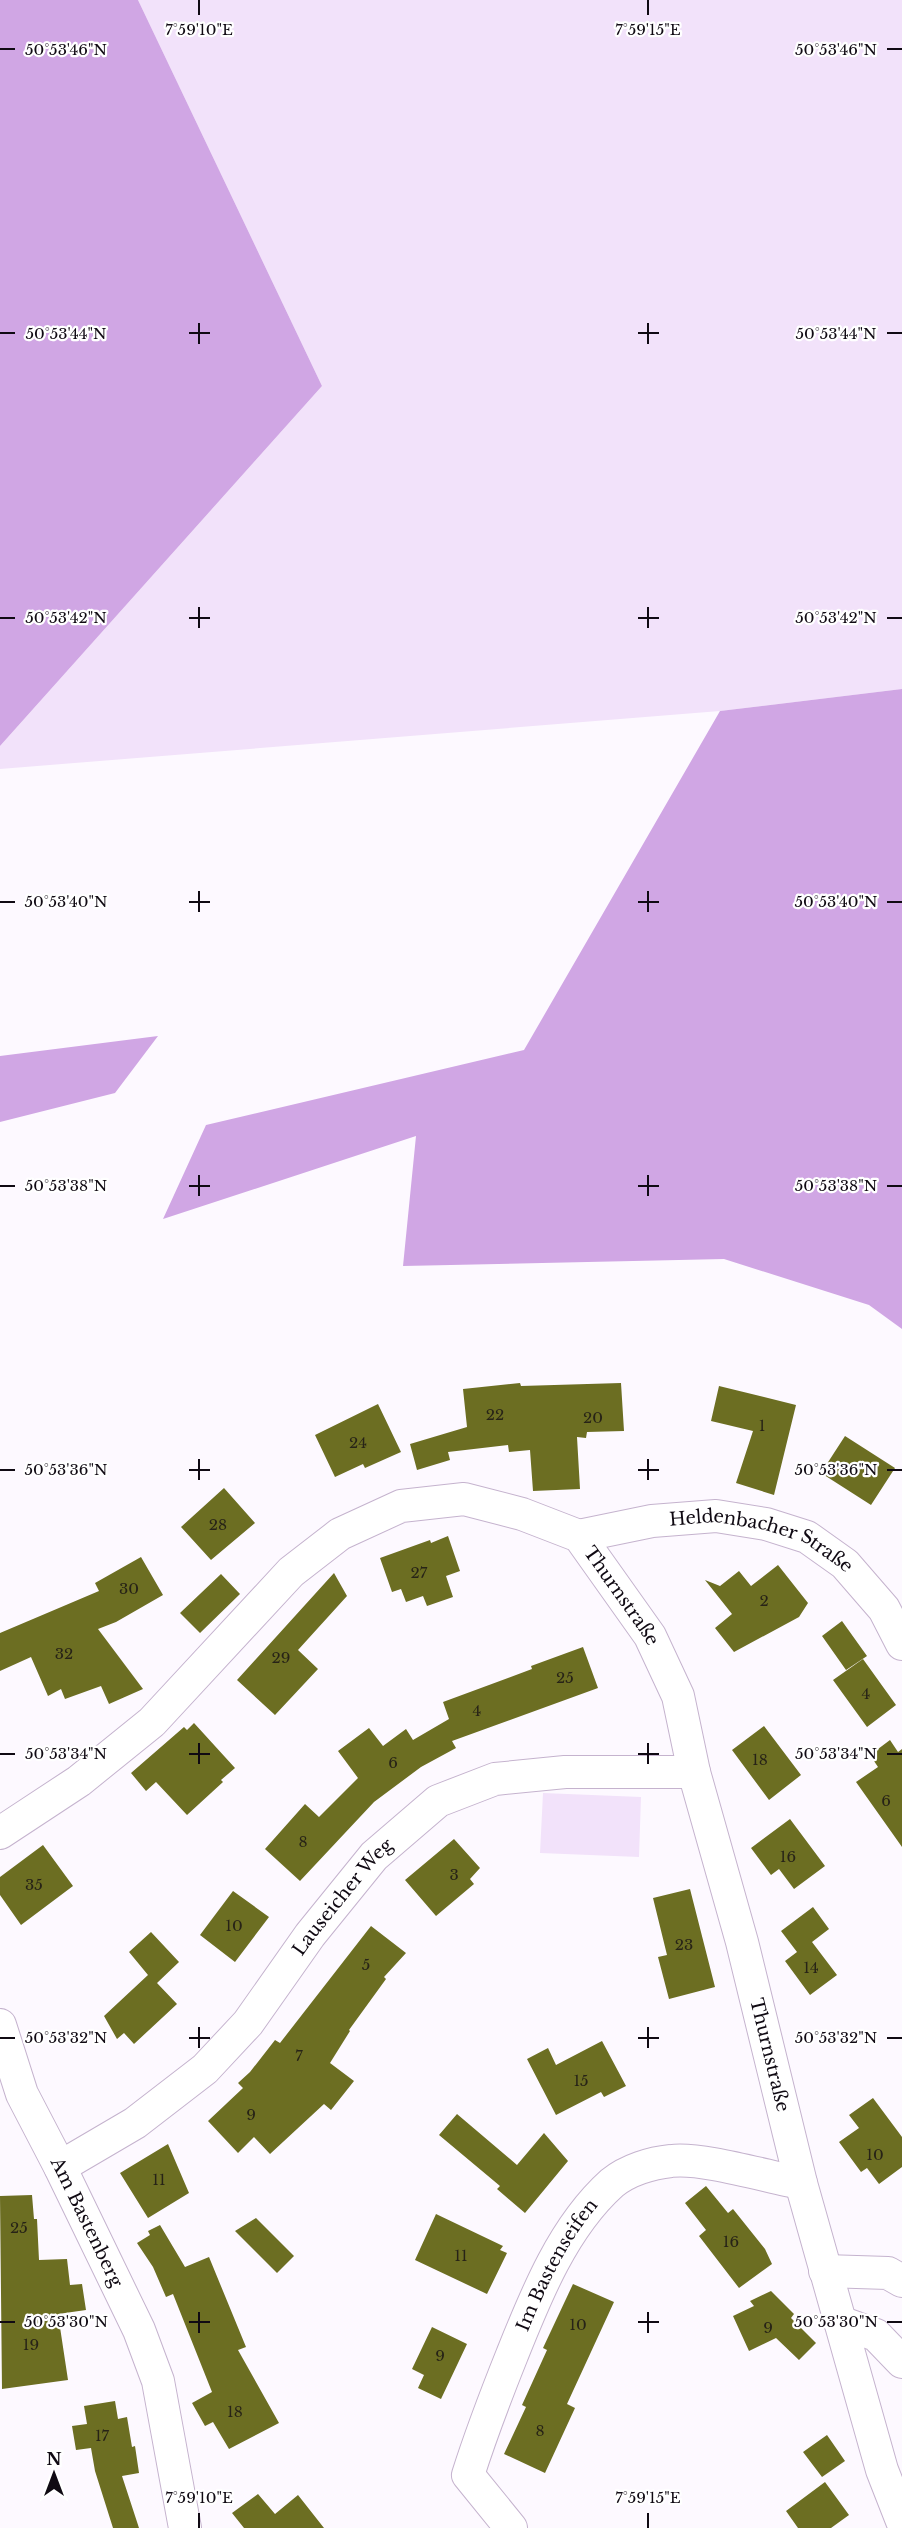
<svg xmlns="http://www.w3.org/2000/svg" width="902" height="2528" font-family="'Libre Baskerville',serif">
<rect width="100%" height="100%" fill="#fdf9ff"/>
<path fill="#f2e2fa" d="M 138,0 L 902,0 L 902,689 L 720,711 L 0,769 L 0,746 L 322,386 Z
M 543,1793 L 641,1797 L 639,1857 L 540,1853 Z"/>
<path fill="#d0a6e4" d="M 0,0 L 138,0 L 322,386 L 0,746 Z
M 902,689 L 902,1329 L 869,1305 L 724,1259 L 403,1266 L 416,1136 L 163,1219 L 206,1125 L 524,1050 L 720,711 Z
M 158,1036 L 115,1093 L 0,1122 L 0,1056 Z"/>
<path fill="#6c6e22" d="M 520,1383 L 521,1386 L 621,1383 L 624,1431 L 587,1432 L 586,1438 L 577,1437 L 580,1489 L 533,1491 L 530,1450 L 509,1452 L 508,1445 L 448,1452 L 450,1460 L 417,1470 L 410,1444 L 467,1427 L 463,1389 Z
M 719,1386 L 796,1405 L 774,1495 L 736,1483 L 753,1431 L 711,1421 Z
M 378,1404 L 401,1452 L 365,1468 L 363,1464 L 335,1477 L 315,1435 Z
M 845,1436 L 895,1468 L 871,1505 L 821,1473 Z
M 224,1488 L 255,1523 L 211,1560 L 181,1527 Z
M 448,1536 L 460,1571 L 446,1576 L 453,1597 L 427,1606 L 423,1596 L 406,1602 L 401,1589 L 392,1592 L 380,1558 L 430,1540 L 431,1543 Z
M 141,1557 L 163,1595 L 116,1622 L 98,1629 L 143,1689 L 109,1704 L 101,1686 L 65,1699 L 61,1689 L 48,1696 L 31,1657 L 0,1671 L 0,1633 L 99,1591 L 95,1583 Z
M 778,1565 L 808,1603 L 799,1617 L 734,1652 L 715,1628 L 732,1614 L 705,1580 L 720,1586 L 739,1571 L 751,1586 Z
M 334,1573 L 347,1596 L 298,1650 L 318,1669 L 275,1715 L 237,1680 Z
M 221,1574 L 240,1594 L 200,1633 L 180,1613 Z
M 842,1621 L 867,1656 L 846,1670 L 822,1636 Z
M 583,1647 L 598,1688 L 452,1741 L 456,1748 L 421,1767 L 374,1802 L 300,1881 L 265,1849 L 305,1804 L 319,1817 L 358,1778 L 338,1751 L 369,1728 L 383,1746 L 406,1729 L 413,1740 L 449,1719 L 443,1702 L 532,1669 L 531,1666 Z
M 863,1659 L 896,1705 L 867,1727 L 833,1680 Z
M 194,1723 L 235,1768 L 221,1780 L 223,1782 L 187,1815 L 156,1782 L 146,1791 L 131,1773 L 184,1727 L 187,1730 Z
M 764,1726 L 801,1775 L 769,1800 L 732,1750 Z
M 890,1740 L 898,1752 L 902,1749 L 902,1847 L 856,1782 L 878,1767 L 870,1755 Z
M 790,1819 L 825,1866 L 794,1889 L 779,1869 L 771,1875 L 751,1848 Z
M 454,1839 L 480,1868 L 470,1879 L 474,1884 L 436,1916 L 405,1880 Z
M 43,1845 L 73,1886 L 21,1925 L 0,1895 L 0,1877 Z
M 690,1889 L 715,1987 L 669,1999 L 658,1957 L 667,1955 L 653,1898 Z
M 233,1891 L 269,1917 L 235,1962 L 200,1935 Z
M 813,1907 L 829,1929 L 812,1942 L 837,1975 L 810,1995 L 785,1961 L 797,1952 L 781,1931 Z
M 371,1926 L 406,1953 L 384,1977 L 386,1979 L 349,2030 L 350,2031 L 330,2063 L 354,2081 L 331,2110 L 324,2104 L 270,2154 L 254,2137 L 238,2153 L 208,2121 L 243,2088 L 238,2083 L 250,2072 L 275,2040 L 280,2043 Z
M 151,1932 L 179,1962 L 157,1983 L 177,2004 L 134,2044 L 124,2033 L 117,2039 L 104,2016 L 148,1975 L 129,1952 Z
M 602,2041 L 626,2086 L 604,2097 L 601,2092 L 556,2115 L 527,2059 L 548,2048 L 556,2065 Z
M 873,2098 L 902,2137 L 902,2167 L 879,2184 L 867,2168 L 861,2172 L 839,2142 L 859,2128 L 849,2115 Z
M 457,2114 L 517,2165 L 544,2133 L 568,2161 L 525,2213 L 497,2189 L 500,2186 L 439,2135 Z
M 168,2144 L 189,2193 L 148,2218 L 120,2173 Z
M 706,2186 L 728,2213 L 733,2209 L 765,2249 L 772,2264 L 739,2288 L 699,2236 L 706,2230 L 685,2203 Z
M 32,2195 L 34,2219 L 37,2219 L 39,2260 L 67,2259 L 70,2285 L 82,2284 L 86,2310 L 58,2314 L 68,2380 L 2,2389 L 0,2196 Z
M 436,2214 L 503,2246 L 500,2250 L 507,2253 L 487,2294 L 415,2260 Z
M 256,2218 L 294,2256 L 277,2273 L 235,2231 Z
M 160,2225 L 185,2267 L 209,2257 L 246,2347 L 238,2350 L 279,2423 L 229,2449 L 213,2422 L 205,2426 L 192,2403 L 212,2392 L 173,2294 L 166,2297 L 153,2267 L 137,2243 L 150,2235 L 148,2231 Z
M 573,2284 L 614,2302 L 567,2404 L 575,2408 L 545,2473 L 504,2454 L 526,2407 L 522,2405 L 547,2350 L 543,2348 Z
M 771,2291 L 794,2314 L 791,2318 L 816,2343 L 799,2360 L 776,2338 L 749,2351 L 733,2316 L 754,2306 L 750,2301 Z
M 432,2327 L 467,2344 L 441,2399 L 418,2388 L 424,2375 L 412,2369 Z
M 115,2401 L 118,2419 L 127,2417 L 132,2447 L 135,2446 L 139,2473 L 122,2476 L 139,2528 L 113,2528 L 95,2471 L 91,2448 L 76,2450 L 72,2426 L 87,2424 L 84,2406 Z
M 827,2435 L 845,2461 L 822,2477 L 803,2452 Z
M 825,2482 L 849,2515 L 831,2528 L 798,2528 L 786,2511 Z
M 258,2494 L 275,2514 L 298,2495 L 324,2528 L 244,2528 L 232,2513 Z"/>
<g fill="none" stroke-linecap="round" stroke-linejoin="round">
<g stroke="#c5b3ce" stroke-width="34">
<g id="street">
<path id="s1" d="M 579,1536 L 652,1521 L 716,1516 L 766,1524 L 807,1537 L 845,1564 L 884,1609 L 902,1644"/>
<path id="s2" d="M 0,1833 L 79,1781 L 152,1722 L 291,1572 L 340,1534 L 401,1506 L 464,1499 L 522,1514 L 579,1536 L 650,1636 L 678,1696 L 694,1772 L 742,1942 L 801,2183 L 882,2470 L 902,2521"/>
<path id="s3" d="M 0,2025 L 22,2094 L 60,2167 L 139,2330 L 158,2381 L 185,2528"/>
<path id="s4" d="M 60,2167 L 135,2123 L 205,2069 L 248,2023 L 310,1935 L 374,1856 L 438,1801 L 495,1779 L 565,1772 L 694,1772"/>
<path d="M 825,2271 L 888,2273 L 902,2281"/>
<path d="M 840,2322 L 876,2335 L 902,2362"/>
<path id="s5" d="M 511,2528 L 468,2475 C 481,2434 496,2395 512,2355 C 536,2295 563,2227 612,2183 C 628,2170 651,2163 671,2161 C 702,2157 768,2177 801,2183"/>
</g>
</g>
<use href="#street" stroke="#fff" stroke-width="32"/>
</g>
<path fill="none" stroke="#100a13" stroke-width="2" d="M 199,0 L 199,15M 648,0 L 648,15M 0,49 L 15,49M 887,49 L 902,49M 199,323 L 199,344M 648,323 L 648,344M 0,333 L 15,333M 189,333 L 210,333M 638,333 L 659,333M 887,333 L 902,333M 199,607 L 199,628M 648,607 L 648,628M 0,618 L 15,618M 189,618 L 210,618M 638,618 L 659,618M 887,618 L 902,618M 199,891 L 199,912M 648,891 L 648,912M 0,902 L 15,902M 189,902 L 210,902M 638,902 L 659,902M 887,902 L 902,902M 199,1175 L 199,1196M 648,1175 L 648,1196M 0,1186 L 15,1186M 189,1186 L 210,1186M 638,1186 L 659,1186M 887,1186 L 902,1186M 199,1459 L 199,1480M 648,1459 L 648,1480M 0,1470 L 15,1470M 189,1470 L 210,1470M 638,1470 L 659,1470M 887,1470 L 902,1470M 199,1743 L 199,1764M 648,1743 L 648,1764M 0,1754 L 15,1754M 189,1754 L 210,1754M 638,1754 L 659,1754M 887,1754 L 902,1754M 199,2027 L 199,2048M 648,2027 L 648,2048M 0,2038 L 15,2038M 189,2038 L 210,2038M 638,2038 L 659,2038M 887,2038 L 902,2038M 199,2312 L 199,2333M 648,2312 L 648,2333M 0,2322 L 15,2322M 189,2322 L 210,2322M 638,2322 L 659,2322M 887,2322 L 902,2322M 199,2513 L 199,2528M 648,2513 L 648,2528"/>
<g text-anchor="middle" stroke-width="4.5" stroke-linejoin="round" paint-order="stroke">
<g font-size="15" fill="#272317">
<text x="495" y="1420">22</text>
<text x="593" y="1423">20</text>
<text x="762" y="1431">1</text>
<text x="358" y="1448">24</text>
<text x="218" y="1530">28</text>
<text x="419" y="1578">27</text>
<text x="129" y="1594">30</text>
<text x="764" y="1606">2</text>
<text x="64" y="1659">32</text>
<text x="281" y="1663">29</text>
<text x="565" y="1683">25</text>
<text x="866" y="1699">4</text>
<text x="477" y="1716">4</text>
<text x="760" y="1765">18</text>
<text x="393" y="1768">6</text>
<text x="886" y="1806">6</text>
<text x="303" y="1847">8</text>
<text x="788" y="1862">16</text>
<text x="454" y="1880">3</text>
<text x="34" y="1890">35</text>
<text x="234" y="1931">10</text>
<text x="684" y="1950">23</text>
<text x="366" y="1970">5</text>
<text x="811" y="1973">14</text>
<text x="299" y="2061">7</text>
<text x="581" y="2086">15</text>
<text x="251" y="2120">9</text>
<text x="875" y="2160">10</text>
<text x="159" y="2185">11</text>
<text x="19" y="2233">25</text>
<text x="731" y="2247">16</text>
<text x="461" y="2261">11</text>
<text x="578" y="2330">10</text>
<text x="768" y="2333">9</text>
<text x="31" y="2350">19</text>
<text x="440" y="2361">9</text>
<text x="235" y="2417">18</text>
<text x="540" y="2436">8</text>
<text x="102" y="2441">17</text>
</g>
<g font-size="18" fill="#100a13" stroke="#fff">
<text dy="6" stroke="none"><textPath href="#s1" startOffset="189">Heldenbacher Straße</textPath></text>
<text dy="6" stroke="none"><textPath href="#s2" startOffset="780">Thurnstraße</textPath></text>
<text dy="6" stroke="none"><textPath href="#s4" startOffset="396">Lauseicher Weg</textPath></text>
<text dy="6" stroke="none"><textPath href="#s2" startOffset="1266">Thurnstraße</textPath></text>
<text dy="6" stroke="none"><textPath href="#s3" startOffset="216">Am Bastenberg</textPath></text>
<text dy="6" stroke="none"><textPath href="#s5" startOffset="297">Im Bastenseifen</textPath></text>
</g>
</g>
<g font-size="15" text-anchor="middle" fill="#100a13" stroke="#fff" stroke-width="4.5" stroke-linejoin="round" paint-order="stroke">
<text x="199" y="35">7°59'10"E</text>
<text x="648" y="35">7°59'15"E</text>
<text x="66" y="55">50°53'46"N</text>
<text x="836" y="55">50°53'46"N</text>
<text x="66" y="339">50°53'44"N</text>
<text x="836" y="339">50°53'44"N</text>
<text x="66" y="623">50°53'42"N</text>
<text x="836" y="623">50°53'42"N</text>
<text x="66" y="907">50°53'40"N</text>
<text x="836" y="907">50°53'40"N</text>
<text x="66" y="1191">50°53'38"N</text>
<text x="836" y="1191">50°53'38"N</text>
<text x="66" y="1475">50°53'36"N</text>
<text x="836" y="1475">50°53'36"N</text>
<text x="66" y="1759">50°53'34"N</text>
<text x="836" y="1759">50°53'34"N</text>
<text x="66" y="2043">50°53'32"N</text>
<text x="836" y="2043">50°53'32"N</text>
<text x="66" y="2327">50°53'30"N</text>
<text x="836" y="2327">50°53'30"N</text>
<text x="199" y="2503">7°59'10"E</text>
<text x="648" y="2503">7°59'15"E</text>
</g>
<g transform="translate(54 2474)" stroke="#ffffff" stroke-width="4.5" paint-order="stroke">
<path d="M0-4.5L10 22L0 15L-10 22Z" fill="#100a13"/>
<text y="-9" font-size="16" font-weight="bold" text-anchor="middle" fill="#100a13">N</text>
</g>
</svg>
